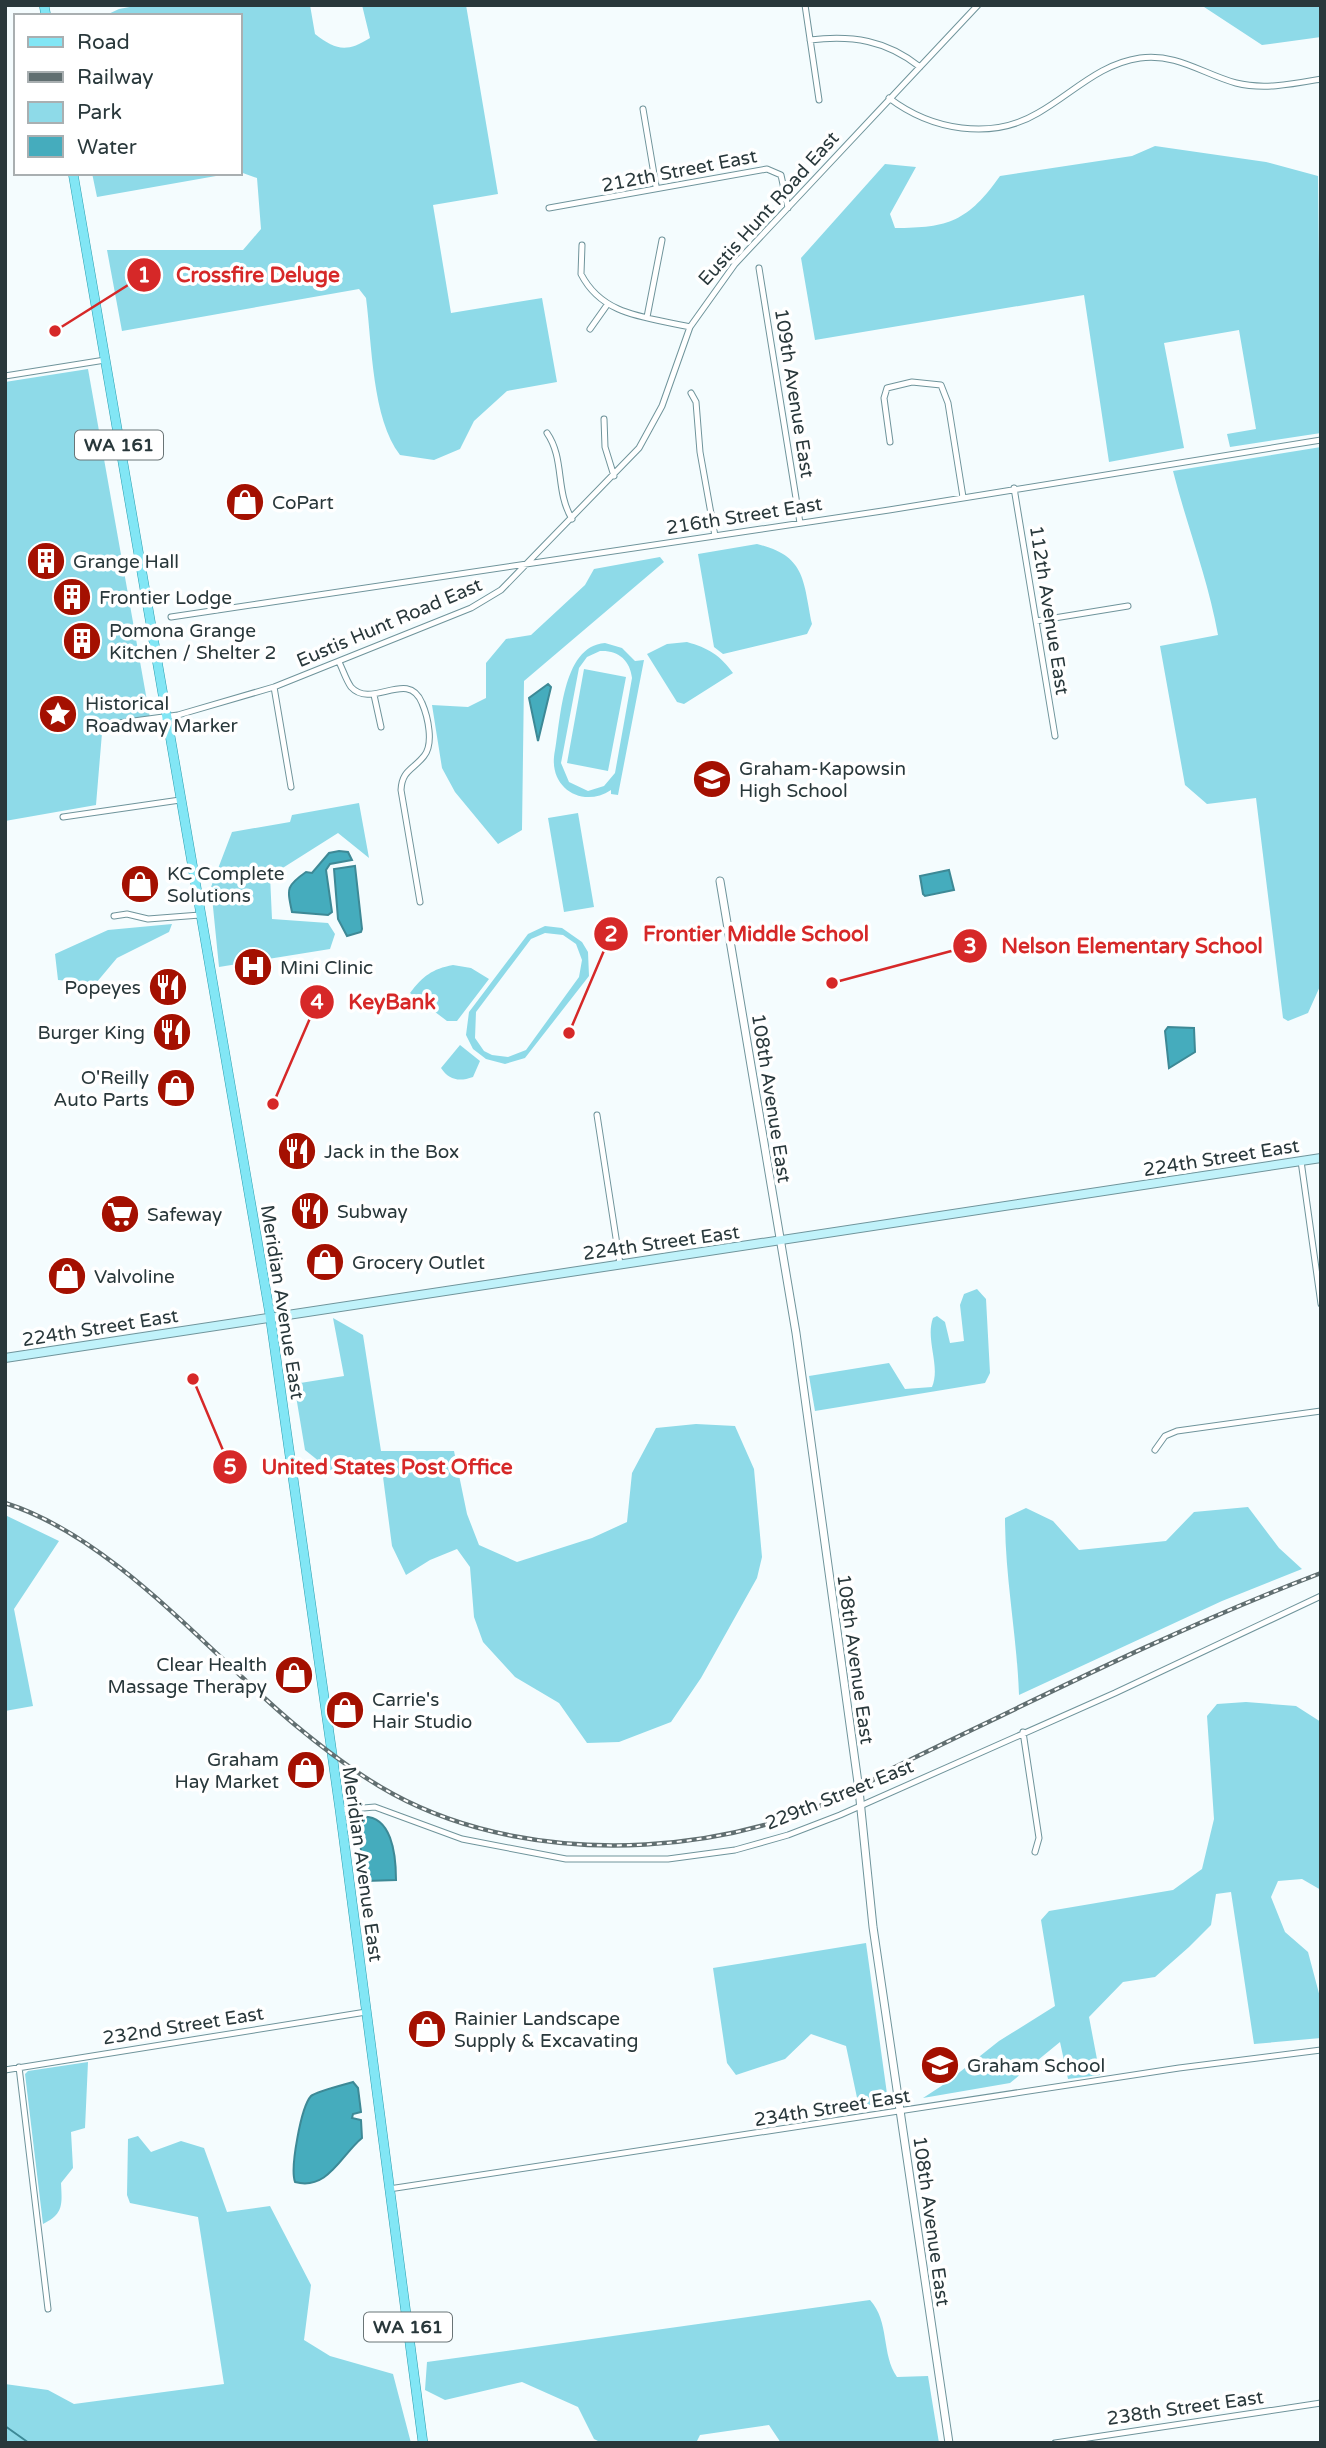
<svg xmlns="http://www.w3.org/2000/svg" width="1326" height="2448" font-family="'Varela Round',sans-serif">
<rect width="100%" height="100%" fill="#f4fcfe"/>
<path fill="#8edae8" fill-rule="evenodd" d="M 140,5 L 310,5 L 315,34 C 336,50 346,53 370,38 L 362,5 L 466,5 L 498,194 L 433,205 L 451,313 L 542,298 L 557,382 L 507,391 L 474,421 L 460,449 L 434,460 L 400,455 C 372,419 372,344 366,298 L 359,289 L 122,331 L 107,250 L 243,250 L 261,229 L 257,178 L 240,172 L 240,16 L 104,16 L 119,9 Z
M 1201,5 L 1321,5 L 1321,37 L 1262,45 Z
M 1155,146 L 1266,162 L 1318,176 L 1321,433 L 1230,447 L 1227,434 L 1256,429 L 1239,330 L 1164,343 L 1184,448 L 1109,462 L 1084,295 L 815,340 L 801,258 L 885,164 L 916,167 L 890,214 L 895,228 C 949,228 968,221 1000,176 L 1132,156 Z
M 92,173 L 233,173 L 97,197 Z
M 88,369 L 152,729 L 102,733 L 96,805 L 5,821 L 5,382 Z
M 1321,447 L 1321,984 L 1308,1013 L 1288,1021 L 1283,1018 L 1256,798 L 1207,804 L 1185,785 L 1160,646 L 1218,635 C 1208,579 1187,526 1173,471 Z
M 757,544 C 806,556 803,580 812,624 L 807,634 L 723,654 L 714,647 L 698,554 Z
M 660,557 L 664,562 L 524,681 L 522,830 L 498,844 L 455,792 L 442,768 L 432,705 L 468,707 L 486,698 L 486,663 L 506,639 L 531,635 L 585,585 L 594,569 Z
M 687,642 C 708,648 720,655 733,673 L 684,704 L 677,702 L 647,654 L 667,644 Z
M 605,643 L 622,648 L 635,661 L 644,660 L 618,795 L 611,794 L 611,790 C 584,808 551,790 554,757 C 561,722 561,646 605,643 ZM 600,651 C 618,650 630,660 632,678 L 615,773 L 604,786 L 588,791 L 569,782 L 561,763 L 579,668 L 587,657 Z
M 584,669 L 626,677 L 608,771 L 567,763 Z
M 359,803 L 369,858 L 338,833 L 270,876 L 272,919 L 328,923 L 335,934 L 330,949 L 219,967 L 211,887 L 232,832 L 290,822 L 292,815 Z
M 578,813 L 594,907 L 564,912 L 548,818 Z
M 172,924 L 169,932 L 117,958 L 96,983 L 58,980 L 55,954 L 108,930 Z
M 545,926 L 562,928 L 582,942 L 588,952 L 589,976 L 525,1058 L 505,1064 L 486,1059 L 473,1049 L 466,1035 L 469,1012 L 528,934 ZM 545,933 L 563,935 L 576,944 L 582,960 L 579,977 L 526,1050 L 508,1057 L 492,1055 L 484,1051 L 475,1038 L 476,1012 L 531,939 Z
M 453,965 L 471,968 L 489,979 L 457,1021 L 447,1021 L 410,993 C 423,976 432,969 453,965 Z
M 460,1045 L 480,1061 L 473,1077 C 459,1082 449,1080 441,1068 Z
M 977,1289 L 986,1299 L 990,1373 L 985,1383 L 815,1411 L 809,1376 L 889,1363 L 905,1389 L 932,1387 C 941,1366 925,1340 933,1318 L 937,1316 L 945,1322 L 950,1343 L 964,1341 L 960,1305 L 964,1294 Z
M 333,1318 L 363,1335 L 381,1451 L 454,1451 L 467,1514 L 479,1545 L 517,1562 L 592,1538 L 627,1522 L 632,1473 L 656,1428 L 696,1424 L 735,1426 L 754,1469 L 762,1557 L 757,1578 L 701,1678 L 671,1722 L 619,1742 L 587,1743 L 559,1703 L 515,1677 L 483,1642 L 474,1617 L 470,1567 L 457,1549 L 430,1560 L 406,1575 L 392,1546 L 383,1477 L 330,1470 L 305,1450 L 294,1384 L 344,1376 Z
M 1248,1507 L 1279,1548 L 1302,1569 L 1222,1601 L 1019,1695 C 1017,1636 1005,1578 1005,1518 L 1026,1508 L 1053,1521 L 1079,1550 L 1166,1541 L 1194,1512 Z
M 5,1515 L 59,1541 L 14,1609 L 33,1706 L 5,1711 Z
M 1246,1702 L 1296,1706 L 1321,1722 L 1321,1890 L 1302,1879 L 1278,1881 L 1271,1897 L 1285,1932 L 1308,1952 L 1321,2001 L 1321,2038 L 1254,2044 L 1231,1892 L 1216,1894 L 1211,1925 L 1189,1947 L 1155,1977 L 1123,1982 L 1089,2017 L 1100,2075 L 1068,2079 L 1060,2042 L 1010,2083 L 923,2098 L 946,2083 L 999,2041 L 1055,2006 L 1041,1920 L 1049,1911 L 1173,1890 L 1202,1869 L 1214,1819 L 1207,1716 L 1217,1704 Z
M 866,1943 L 888,2101 L 859,2107 L 846,2046 L 811,2034 L 785,2059 L 736,2075 L 727,2063 L 713,1968 Z
M 88,2062 L 85,2128 L 71,2132 L 73,2168 L 61,2183 C 62,2204 64,2214 43,2224 L 25,2074 L 28,2071 Z
M 138,2136 L 151,2152 L 181,2141 L 204,2148 L 227,2212 L 270,2206 L 311,2285 L 304,2340 L 330,2356 L 393,2374 L 411,2443 L 5,2443 L 5,2384 L 48,2390 L 74,2404 L 224,2384 L 198,2217 L 130,2203 L 127,2195 L 128,2139 Z
M 870,2300 C 890,2322 881,2354 897,2377 L 928,2376 L 939,2443 L 781,2443 L 769,2425 L 700,2435 L 696,2443 L 602,2443 L 594,2439 L 578,2407 L 522,2382 L 445,2400 L 425,2390 L 427,2362 Z"/>
<path fill="#45acbd" stroke="#3d8996" stroke-width="2" d="M 548,684 L 551,687 L 538,741 L 529,698 Z
M 339,851 L 348,852 L 352,860 L 330,864 L 326,870 L 332,912 L 328,915 L 292,912 C 287,888 286,886 306,872 L 312,873 L 329,853 Z
M 355,866 L 362,929 L 361,932 L 347,936 L 338,919 L 334,869 Z
M 949,870 L 954,890 L 925,896 L 923,894 L 920,876 Z
M 1168,1027 L 1194,1028 L 1195,1052 L 1169,1068 L 1165,1031 Z
M 360,1817 C 392,1813 396,1855 396,1880 L 366,1881 L 357,1825 Z
M 353,2082 L 358,2088 L 361,2112 L 353,2114 L 352,2118 L 361,2120 L 362,2138 C 341,2155 328,2191 295,2182 C 290,2168 301,2107 311,2096 C 315,2092 346,2084 353,2082 Z"/>
<g fill="none" stroke-linecap="round" stroke-linejoin="round">
<path stroke="#3d8996" stroke-width="2" d="M 5,2426 L 29,2443"/>
<g stroke="#6f949b" stroke-width="7">
<path id="minor" d="M 805,5 L 819,100
M 810,40 C 852,35 886,40 920,67
M 889,98 C 931,130 991,141 1038,113 C 1073,93 1099,64 1140,58 C 1177,53 1203,74 1236,83 C 1264,90 1293,84 1321,79
M 643,109 L 656,186
M 549,208 L 767,169 L 781,175 L 788,208
M 582,245 L 581,274 C 603,317 648,317 690,327
M 759,268 L 800,523
M 647,317 L 662,240
M 590,329 L 607,305
M 5,376 L 105,360
M 691,393 L 696,402 L 700,452 L 715,536
M 604,419 L 605,447 L 614,476
M 547,433 C 565,459 555,491 572,519
M 890,442 L 884,398 L 887,388 L 912,382 L 941,385 L 948,403 L 963,497
M 1014,488 L 1055,736
M 171,617 L 889,510 L 1321,440
M 1036,621 L 1128,606
M 339,662 C 343,670 346,680 351,687 C 372,710 408,668 422,703 C 428,717 434,744 424,756 C 413,770 402,770 401,790 L 420,902
M 274,687 L 291,787
M 374,695 L 381,727
M 119,723 L 178,715 L 274,687 L 471,608 L 501,590 L 639,448 L 662,406 L 690,327 L 735,264 L 978,5
M 63,817 L 180,800
M 114,916 L 127,914 L 148,919 L 200,915
M 597,1115 L 620,1264
M 1301,1161 L 1321,1304
M 1155,1450 L 1165,1436 L 1177,1431 L 1321,1411
M 1023,1732 L 1039,1838 L 1035,1852
M 340,1810 L 375,1807 L 462,1839 L 566,1859 L 668,1859 L 735,1850 L 788,1835 L 840,1815 L 1115,1693 L 1321,1596
M 19,2067 L 48,2309
M 5,2070 L 366,2012
M 389,2189 L 1179,2068 L 1321,2050
M 1055,2443 L 1321,2403"/>
</g>
<g stroke="#6f949b" stroke-width="9">
<path id="tertiary" d="M 720,881 L 796,1333 L 859,1790 L 873,1927 L 949,2443"/>
</g>
<g stroke="#6f949b" stroke-width="10">
<path id="secondary" d="M 5,1358 L 1321,1158"/>
</g>
<g stroke="#2c9eaf" stroke-width="10">
<path id="primary" d="M 44,5 L 46,16
M 73,173 L 270,1315 L 340,1810 L 423,2443"/>
</g>
<use href="#minor" stroke="#fff" stroke-width="5"/>
<use href="#tertiary" stroke="#fff" stroke-width="7"/>
<use href="#secondary" stroke="#c0f2fa" stroke-width="8"/>
<use href="#primary" stroke="#82e6f5" stroke-width="9"/>
<g stroke="#616f71" stroke-width="4.5">
<path id="rail" d="M 5,1503 C 113,1537 208,1652 294,1724 C 324,1749 358,1775 393,1794 C 538,1873 755,1858 891,1769 C 1033,1701 1174,1629 1321,1573"/>
</g>
<use href="#rail" stroke="#fff" stroke-width="2" stroke-dasharray="5" stroke-linecap="butt"/>
</g>
<defs>
<g id="shop-disc" transform="scale(2.0125)"><circle r="9.5" fill="#a41001" stroke="#fff"/><path d="M-5-2.5h2.3a2.7 3.5 0 0 1 5.4 0H5L5.5 6h-11ZM-1.5-2.5h3a1.5 2.3 0 0 0-3 0Z" fill="#fff"/></g>
<g id="building-disc" transform="scale(2.0125)"><circle r="9.5" fill="#a41001" stroke="#fff"/><path d="M-4-6H4V6H1V3H-1V6H-4ZM-2.5-4.3h1.7v1.8h-1.7ZM.8-4.3h1.7v1.8H.8ZM-2.5-1h1.7V.8h-1.7ZM.8-1h1.7V.8H.8Z" fill="#fff"/></g>
<g id="sight-disc" transform="scale(2.0125)"><circle r="9.5" fill="#a41001" stroke="#fff"/><path d="M0-6L1.8-2.2L6-1.7L2.9 1.2L3.7 5.4L0 3.3L-3.7 5.4L-2.9 1.2L-6-1.7L-1.8-2.2Z" fill="#fff"/></g>
<g id="school-disc" transform="scale(2.0125)"><circle r="9.5" fill="#a41001" stroke="#fff"/><path d="M0-5L7-2L0 1L-7-2ZM-4 1L0 2.5L4 1V4Q0 6-4 4Z" fill="#fff"/></g>
<g id="hospital-disc" transform="scale(2.0125)"><circle r="9.5" fill="#a41001" stroke="#fff"/><path d="M-5-5h3v3.5h4V-5h3V5h-3V1.5h-4V5h-3Z" fill="#fff"/></g>
<g id="restaurant-disc" transform="scale(2.0125)"><circle r="9.5" fill="#a41001" stroke="#fff"/><path d="M-5-6h1v4h1v-4h1v4h1v-4h1v5L-1.5 .5V6h-2V.5L-5-1ZM5-6V6H3V1.5H1.5Q1.5-4 5-6Z" fill="#fff"/></g>
<g id="supermarket-disc" transform="scale(2.0125)"><circle r="9.5" fill="#a41001" stroke="#fff"/><path d="M-6-5.5h2.5l.6 2H6L4.5 2H-2.5L-4.4-4H-6ZM-1.5 3.2a1.3 1.3 0 1 0 .1 0ZM3 3.2a1.3 1.3 0 1 0 .1 0Z" fill="#fff"/></g>
</defs>
<g fill-rule="evenodd">
<use href="#shop-disc" x="245" y="502"/>
<use href="#building-disc" x="46" y="561"/>
<use href="#building-disc" x="72" y="597"/>
<use href="#building-disc" x="82" y="641"/>
<use href="#sight-disc" x="58" y="714"/>
<use href="#school-disc" x="712" y="779"/>
<use href="#shop-disc" x="140" y="884"/>
<use href="#hospital-disc" x="253" y="967"/>
<use href="#restaurant-disc" x="168" y="987"/>
<use href="#restaurant-disc" x="172" y="1032"/>
<use href="#shop-disc" x="176" y="1088"/>
<use href="#restaurant-disc" x="297" y="1151"/>
<use href="#restaurant-disc" x="310" y="1211"/>
<use href="#supermarket-disc" x="120" y="1214"/>
<use href="#shop-disc" x="325" y="1262"/>
<use href="#shop-disc" x="67" y="1276"/>
<use href="#shop-disc" x="294" y="1675"/>
<use href="#shop-disc" x="345" y="1710"/>
<use href="#shop-disc" x="306" y="1770"/>
<use href="#shop-disc" x="427" y="2029"/>
<use href="#school-disc" x="940" y="2065"/>
</g>
<g text-anchor="middle" stroke-width="7" stroke-linejoin="round" paint-order="stroke">
<g fill="#fff" stroke="#697476" stroke-width="2">
<rect x="75" y="430.5" width="88" height="29" rx="5"/>
<rect x="364" y="2312.5" width="88" height="29" rx="5"/>
</g>
<g font-size="18" font-weight="bold" fill="#29383b">
<text x="119" y="451">WA 161</text>
<text x="408" y="2333">WA 161</text>
</g>
<g font-size="19" fill="#29383b" stroke="#fff">
<text transform="translate(679 170) rotate(-11)" y="7">212th Street East</text>
<text transform="translate(768 208) rotate(-48)" y="7">Eustis Hunt Road East</text>
<text transform="translate(795 393) rotate(81)" y="7">109th Avenue East</text>
<text transform="translate(744 515) rotate(-9)" y="7">216th Street East</text>
<text transform="translate(1050 610) rotate(81)" y="7">112th Avenue East</text>
<text transform="translate(389 622) rotate(-23)" y="7">Eustis Hunt Road East</text>
<text transform="translate(772 1098) rotate(81)" y="7">108th Avenue East</text>
<text transform="translate(1221 1157) rotate(-9)" y="7">224th Street East</text>
<text transform="translate(661 1242) rotate(-8)" y="7">224th Street East</text>
<text transform="translate(283 1302) rotate(81)" y="7">Meridian Avenue East</text>
<text transform="translate(100 1327) rotate(-9)" y="7">224th Street East</text>
<text transform="translate(856 1659) rotate(82)" y="7">108th Avenue East</text>
<text transform="translate(839 1794) rotate(-22)" y="7">229th Street East</text>
<text transform="translate(363 1864) rotate(82)" y="7">Meridian Avenue East</text>
<text transform="translate(183 2025) rotate(-9)" y="7">232nd Street East</text>
<text transform="translate(832 2107) rotate(-9)" y="7">234th Street East</text>
<text transform="translate(932 2221) rotate(82)" y="7">108th Avenue East</text>
<text transform="translate(1185 2407) rotate(-8)" y="7">238th Street East</text>
</g>
<g font-size="19" fill="#29383b" stroke="#fff" text-anchor="start">
<text x="272" y="509">CoPart</text>
<text x="73" y="568">Grange Hall</text>
<text x="99" y="604">Frontier Lodge</text>
<text x="109" y="637">Pomona Grange<tspan x="109" dy="22">Kitchen / Shelter 2</tspan></text>
<text x="85" y="710">Historical<tspan x="85" dy="22">Roadway Marker</tspan></text>
<text x="739" y="775">Graham-Kapowsin<tspan x="739" dy="22">High School</tspan></text>
<text x="167" y="880">KC Complete<tspan x="167" dy="22">Solutions</tspan></text>
<text x="280" y="974">Mini Clinic</text>
<text x="141" y="994" text-anchor="end">Popeyes</text>
<text x="145" y="1039" text-anchor="end">Burger King</text>
<text x="149" y="1084" text-anchor="end">O'Reilly<tspan x="149" dy="22">Auto Parts</tspan></text>
<text x="324" y="1158">Jack in the Box</text>
<text x="337" y="1218">Subway</text>
<text x="147" y="1221">Safeway</text>
<text x="352" y="1269">Grocery Outlet</text>
<text x="94" y="1283">Valvoline</text>
<text x="267" y="1671" text-anchor="end">Clear Health<tspan x="267" dy="22">Massage Therapy</tspan></text>
<text x="372" y="1706">Carrie's<tspan x="372" dy="22">Hair Studio</tspan></text>
<text x="279" y="1766" text-anchor="end">Graham<tspan x="279" dy="22">Hay Market</tspan></text>
<text x="454" y="2025">Rainier Landscape<tspan x="454" dy="22">Supply &amp; Excavating</tspan></text>
<text x="967" y="2072">Graham School</text>
</g>
</g>
<path fill="none" stroke="#d62828" stroke-width="2.5" d="M55 331L144 275M569 1033L611 934M832 983L970 946M273 1104L317 1002M193 1379L230 1467"/>
<g fill="#d62828" stroke="#fff" stroke-width="2.5">
<circle cx="55" cy="331" r="7"/>
<circle cx="569" cy="1033" r="7"/>
<circle cx="832" cy="983" r="7"/>
<circle cx="273" cy="1104" r="7"/>
<circle cx="193" cy="1379" r="7"/>
<circle cx="144" cy="275" r="18"/>
<circle cx="611" cy="934" r="18"/>
<circle cx="970" cy="946" r="18"/>
<circle cx="317" cy="1002" r="18"/>
<circle cx="230" cy="1467" r="18"/>
</g>
<g font-size="21" text-anchor="middle" font-weight="bold" fill="#fff">
<text x="144" y="282">1</text>
<text x="611" y="941">2</text>
<text x="970" y="953">3</text>
<text x="317" y="1009">4</text>
<text x="230" y="1474">5</text>
</g>
<g font-size="21" text-anchor="middle" font-weight="bold" fill="#d62828" stroke="#fff" stroke-width="7" stroke-linejoin="round" paint-order="stroke">
<text x="258" y="282">Crossfire Deluge</text>
<text x="756" y="941">Frontier Middle School</text>
<text x="1132" y="953">Nelson Elementary School</text>
<text x="392" y="1009">KeyBank</text>
<text x="387" y="1474">United States Post Office</text>
</g>
<rect width="1326" height="2448" fill="none" stroke="#29383b" stroke-width="14"/>
<rect x="14" y="14" width="228" height="161" fill="#ffffff" stroke="#a9afb1" stroke-width="2"/>
<rect x="28" y="37" width="35" height="10" fill="#82e6f5" stroke="#a9afb1" stroke-width="2"/>
<text x="77" y="49" font-size="21" fill="#29383b">Road</text>
<rect x="28" y="72" width="35" height="10" fill="#616f71" stroke="#a9afb1" stroke-width="2"/>
<text x="77" y="84" font-size="21" fill="#29383b">Railway</text>
<rect x="28" y="102" width="35" height="21" fill="#8edae8" stroke="#a9afb1" stroke-width="2"/>
<text x="77" y="119" font-size="21" fill="#29383b">Park</text>
<rect x="28" y="136" width="35" height="21" fill="#45acbd" stroke="#a9afb1" stroke-width="2"/>
<text x="77" y="154" font-size="21" fill="#29383b">Water</text>
</svg>
